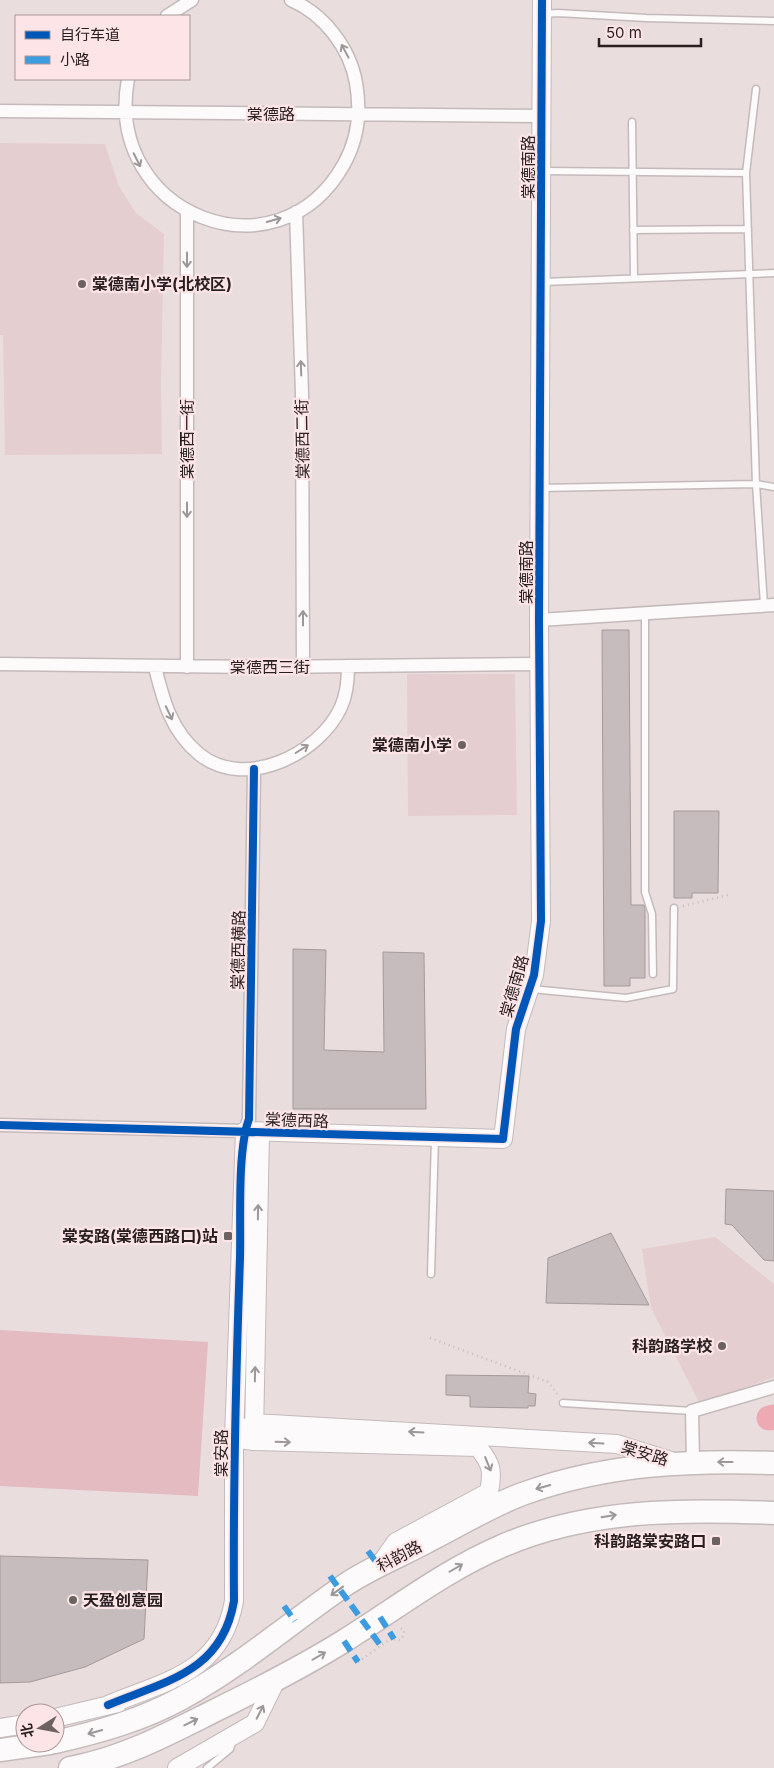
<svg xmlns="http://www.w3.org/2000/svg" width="774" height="1768" font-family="Inter,'Noto Sans SC',sans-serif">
<rect width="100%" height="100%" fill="#eaddde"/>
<path fill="#e5ced0" d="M 0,143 L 105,144 L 119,186 L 136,213 L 164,234 L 161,383 L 162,454 L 5,455 L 3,335 L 0,335 Z
M 407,674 L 515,674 L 517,815 L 408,816 Z
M 715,1237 L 774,1284 L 774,1377 L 700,1404 L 651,1308 L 642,1249 Z"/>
<path fill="#e3bbc0" d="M 0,1330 L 208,1342 L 198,1496 L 0,1486 Z"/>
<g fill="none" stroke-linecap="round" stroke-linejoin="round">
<path stroke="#eeaab2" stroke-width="25" d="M 769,1418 L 774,1417"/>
</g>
<path fill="#c6bcbd" stroke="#a59a9b" d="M 602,630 L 629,630 L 631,905 L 644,905 L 645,908 L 645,978 L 630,978 L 630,986 L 604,986 Z
M 674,811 L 719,811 L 718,893 L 692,893 L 692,898 L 674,898 Z
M 293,949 L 326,950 L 324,1050 L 384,1052 L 383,952 L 424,953 L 426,1109 L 293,1109 Z
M 726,1189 L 774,1191 L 774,1261 L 764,1260 L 732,1225 L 725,1224 Z
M 611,1233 L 649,1305 L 546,1303 L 548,1258 Z
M 446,1375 L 529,1376 L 528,1393 L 536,1394 L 535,1406 L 528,1406 L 528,1408 L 470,1407 L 470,1396 L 446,1395 Z
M 0,1556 L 148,1560 L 144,1639 L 85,1667 L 30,1682 L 0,1683 Z"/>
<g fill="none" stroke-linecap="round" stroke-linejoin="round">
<g stroke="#c4babb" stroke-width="9">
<path id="lane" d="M 544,14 L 558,13 L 646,18 L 774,21
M 756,89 L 746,173 L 756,484 L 764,605
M 632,122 L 634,278
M 542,171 L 746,173
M 633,230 L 748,229
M 543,282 L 774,273
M 540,488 L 756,484 L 774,487
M 645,613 L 645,892 L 652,914 L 653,974
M 531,989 L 626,998 L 673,989 L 674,908
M 431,1274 L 435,1138
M 563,1403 L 692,1411
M 207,1768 L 230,1749 L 233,1740"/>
</g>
<g stroke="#c4babb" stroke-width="15">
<path id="street" d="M 167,16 L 192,0
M 128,79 C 103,215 278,283 344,164 C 358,139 361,111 356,83 C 350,48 324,14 291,0
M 0,111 L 542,116
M 187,211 L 187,667
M 296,212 L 302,393 L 303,666
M 539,620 L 774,605
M 0,664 L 266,667 L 539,664
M 155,667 C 163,700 171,731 199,754 C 244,791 319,755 341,707 C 347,694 348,680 348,666
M 0,1125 L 245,1131 L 249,1119 L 254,769
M 693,1462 L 692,1411 L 774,1387"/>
</g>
<g stroke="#c4babb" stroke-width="20">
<path id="secondary" d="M 254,1434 L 260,1132
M 234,1438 L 254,1423 L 617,1444 L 671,1461
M 234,1438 L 254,1441 L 478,1447 C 492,1465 493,1470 489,1492 L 396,1542 L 380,1565
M 108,1705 C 166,1681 222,1672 234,1601 L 234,1438 L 245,1131 L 503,1139 L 516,1029 L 534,975 L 541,921 L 539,620 L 542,0
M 55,1718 L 118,1703
M 0,1728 L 25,1724
M 177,1768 L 255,1723 L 276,1680"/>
</g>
<g stroke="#c4babb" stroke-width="25">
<path id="highway" d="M 55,1742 C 99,1732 142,1720 182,1698 C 241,1666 292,1621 348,1583 C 373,1567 402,1555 428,1541 C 460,1525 495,1503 528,1492 C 608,1464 690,1460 774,1463
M 0,1750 L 50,1743
M 70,1768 C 121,1759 166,1735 212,1712 C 257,1690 302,1667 344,1641 C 397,1608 444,1571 502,1546 C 588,1509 682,1509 774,1513"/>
</g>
<path stroke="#c4bfc1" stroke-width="2.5" stroke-dasharray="1 4" stroke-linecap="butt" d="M 683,906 L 728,895
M 430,1338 L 548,1382 L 558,1395
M 394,1639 L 400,1640 L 404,1635 L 404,1630 L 398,1627
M 358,1662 L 392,1638 L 391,1631"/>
<use href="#lane" stroke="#fcfafa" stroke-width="6"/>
<use href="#street" stroke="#fcfafa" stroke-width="12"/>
<use href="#secondary" stroke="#fcfafa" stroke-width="18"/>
<use href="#highway" stroke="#fcfafa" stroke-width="22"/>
<path stroke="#3d9be0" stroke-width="6" stroke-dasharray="12 6" stroke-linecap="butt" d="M 368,1551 L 379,1566
M 330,1576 L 381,1646
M 284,1606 L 295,1621
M 380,1617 L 394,1639
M 344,1641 L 358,1662"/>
<g stroke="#fde5e7" stroke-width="11">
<path id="cycleway" d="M 0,1125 L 503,1139 L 516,1029 L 534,975 L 541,921 L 539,620 L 542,0
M 108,1705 C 166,1681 222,1672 234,1601 C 233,1487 236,1372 240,1258 C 241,1220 237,1151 249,1119 L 254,769"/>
</g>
<use href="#cycleway" stroke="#0057b8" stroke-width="8"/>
</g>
<defs><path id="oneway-shaft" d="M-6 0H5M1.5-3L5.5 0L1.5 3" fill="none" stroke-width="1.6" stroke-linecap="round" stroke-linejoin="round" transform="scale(1.25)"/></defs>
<g stroke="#9d9798">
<use href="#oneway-shaft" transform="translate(345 51) rotate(-118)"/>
<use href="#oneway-shaft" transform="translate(137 160) rotate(63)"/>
<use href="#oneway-shaft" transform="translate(274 220) rotate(-16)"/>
<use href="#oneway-shaft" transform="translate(187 260) rotate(90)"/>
<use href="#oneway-shaft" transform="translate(301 368) rotate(-92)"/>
<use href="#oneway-shaft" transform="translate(187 510) rotate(90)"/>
<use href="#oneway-shaft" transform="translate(303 618) rotate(-90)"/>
<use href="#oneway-shaft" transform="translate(169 713) rotate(65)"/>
<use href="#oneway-shaft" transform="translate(302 749) rotate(-32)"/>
<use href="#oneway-shaft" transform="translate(258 1212) rotate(-89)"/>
<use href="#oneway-shaft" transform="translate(255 1374) rotate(-89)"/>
<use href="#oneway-shaft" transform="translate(416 1432) rotate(-177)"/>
<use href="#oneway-shaft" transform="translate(283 1442) rotate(2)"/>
<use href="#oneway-shaft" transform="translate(596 1443) rotate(-177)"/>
<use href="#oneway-shaft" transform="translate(725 1462) rotate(-180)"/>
<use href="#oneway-shaft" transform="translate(488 1464) rotate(68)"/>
<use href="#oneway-shaft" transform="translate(543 1487) rotate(164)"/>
<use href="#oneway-shaft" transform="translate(609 1516) rotate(-9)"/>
<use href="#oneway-shaft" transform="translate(456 1568) rotate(-30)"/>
<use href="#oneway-shaft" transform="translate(337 1591) rotate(144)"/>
<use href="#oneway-shaft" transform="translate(319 1656) rotate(-30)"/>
<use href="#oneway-shaft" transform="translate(260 1712) rotate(-63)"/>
<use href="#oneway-shaft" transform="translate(191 1722) rotate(-26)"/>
<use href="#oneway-shaft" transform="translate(95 1732) rotate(164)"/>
</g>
<g fill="#6c6262" stroke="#fde5e7" stroke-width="2">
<circle cx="82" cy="284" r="5"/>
<circle cx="462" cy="745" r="5"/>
<rect x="223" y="1231" width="10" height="10" rx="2.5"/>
<circle cx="722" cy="1346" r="5"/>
<rect x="711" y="1536" width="10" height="10" rx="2.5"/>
<circle cx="73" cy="1600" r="5"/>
</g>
<g text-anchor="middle" stroke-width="4.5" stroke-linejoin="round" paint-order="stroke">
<g font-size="16" fill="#281f20" stroke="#fde5e7">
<text x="271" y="120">棠德路</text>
<text transform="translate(528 167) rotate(-90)" y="6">棠德南路</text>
<text transform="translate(187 439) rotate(-90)" y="6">棠德西一街</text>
<text transform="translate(302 439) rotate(-91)" y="6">棠德西二街</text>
<text transform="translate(526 572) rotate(-90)" y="6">棠德南路</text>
<text x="270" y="673">棠德西三街</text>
<text transform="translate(238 950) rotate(-89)" y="6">棠德西横路</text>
<text transform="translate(514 986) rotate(-74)" y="6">棠德南路</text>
<text transform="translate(297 1120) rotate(2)" y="6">棠德西路</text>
<text transform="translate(221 1453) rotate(-90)" y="6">棠安路</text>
<text transform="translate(645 1453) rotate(17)" y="6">棠安路</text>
<text transform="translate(399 1556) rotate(-28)" y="6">科韵路</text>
</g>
<g font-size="16" font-weight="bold" fill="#281f20" stroke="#fde5e7" text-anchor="end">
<text x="92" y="290" text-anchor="start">棠德南小学(北校区)</text>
<text x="452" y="751">棠德南小学</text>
<text x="218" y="1242">棠安路(棠德西路口)站</text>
<text x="712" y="1352">科韵路学校</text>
<text x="706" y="1547">科韵路棠安路口</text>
<text x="83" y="1606" text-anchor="start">天盈创意园</text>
</g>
</g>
<rect x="15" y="15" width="175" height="65" fill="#fde5e7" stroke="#a89697"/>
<rect x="25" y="31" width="25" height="8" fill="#0057b8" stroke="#a89697"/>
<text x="60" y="40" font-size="15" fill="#281f20">自行车道</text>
<rect x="25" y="56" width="25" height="8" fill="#3d9be0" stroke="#a89697"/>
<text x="60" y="65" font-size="15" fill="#281f20">小路</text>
<g transform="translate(40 1728) rotate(259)"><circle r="24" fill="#fde5e7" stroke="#a89697"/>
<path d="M0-4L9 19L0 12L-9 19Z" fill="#6c6262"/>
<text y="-8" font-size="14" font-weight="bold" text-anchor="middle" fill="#281f20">北</text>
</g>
<path d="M599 38v8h102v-8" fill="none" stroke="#281f20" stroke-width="2.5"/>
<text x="606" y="38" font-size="15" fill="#281f20" stroke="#fde5e7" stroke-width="4" paint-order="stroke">50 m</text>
</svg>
